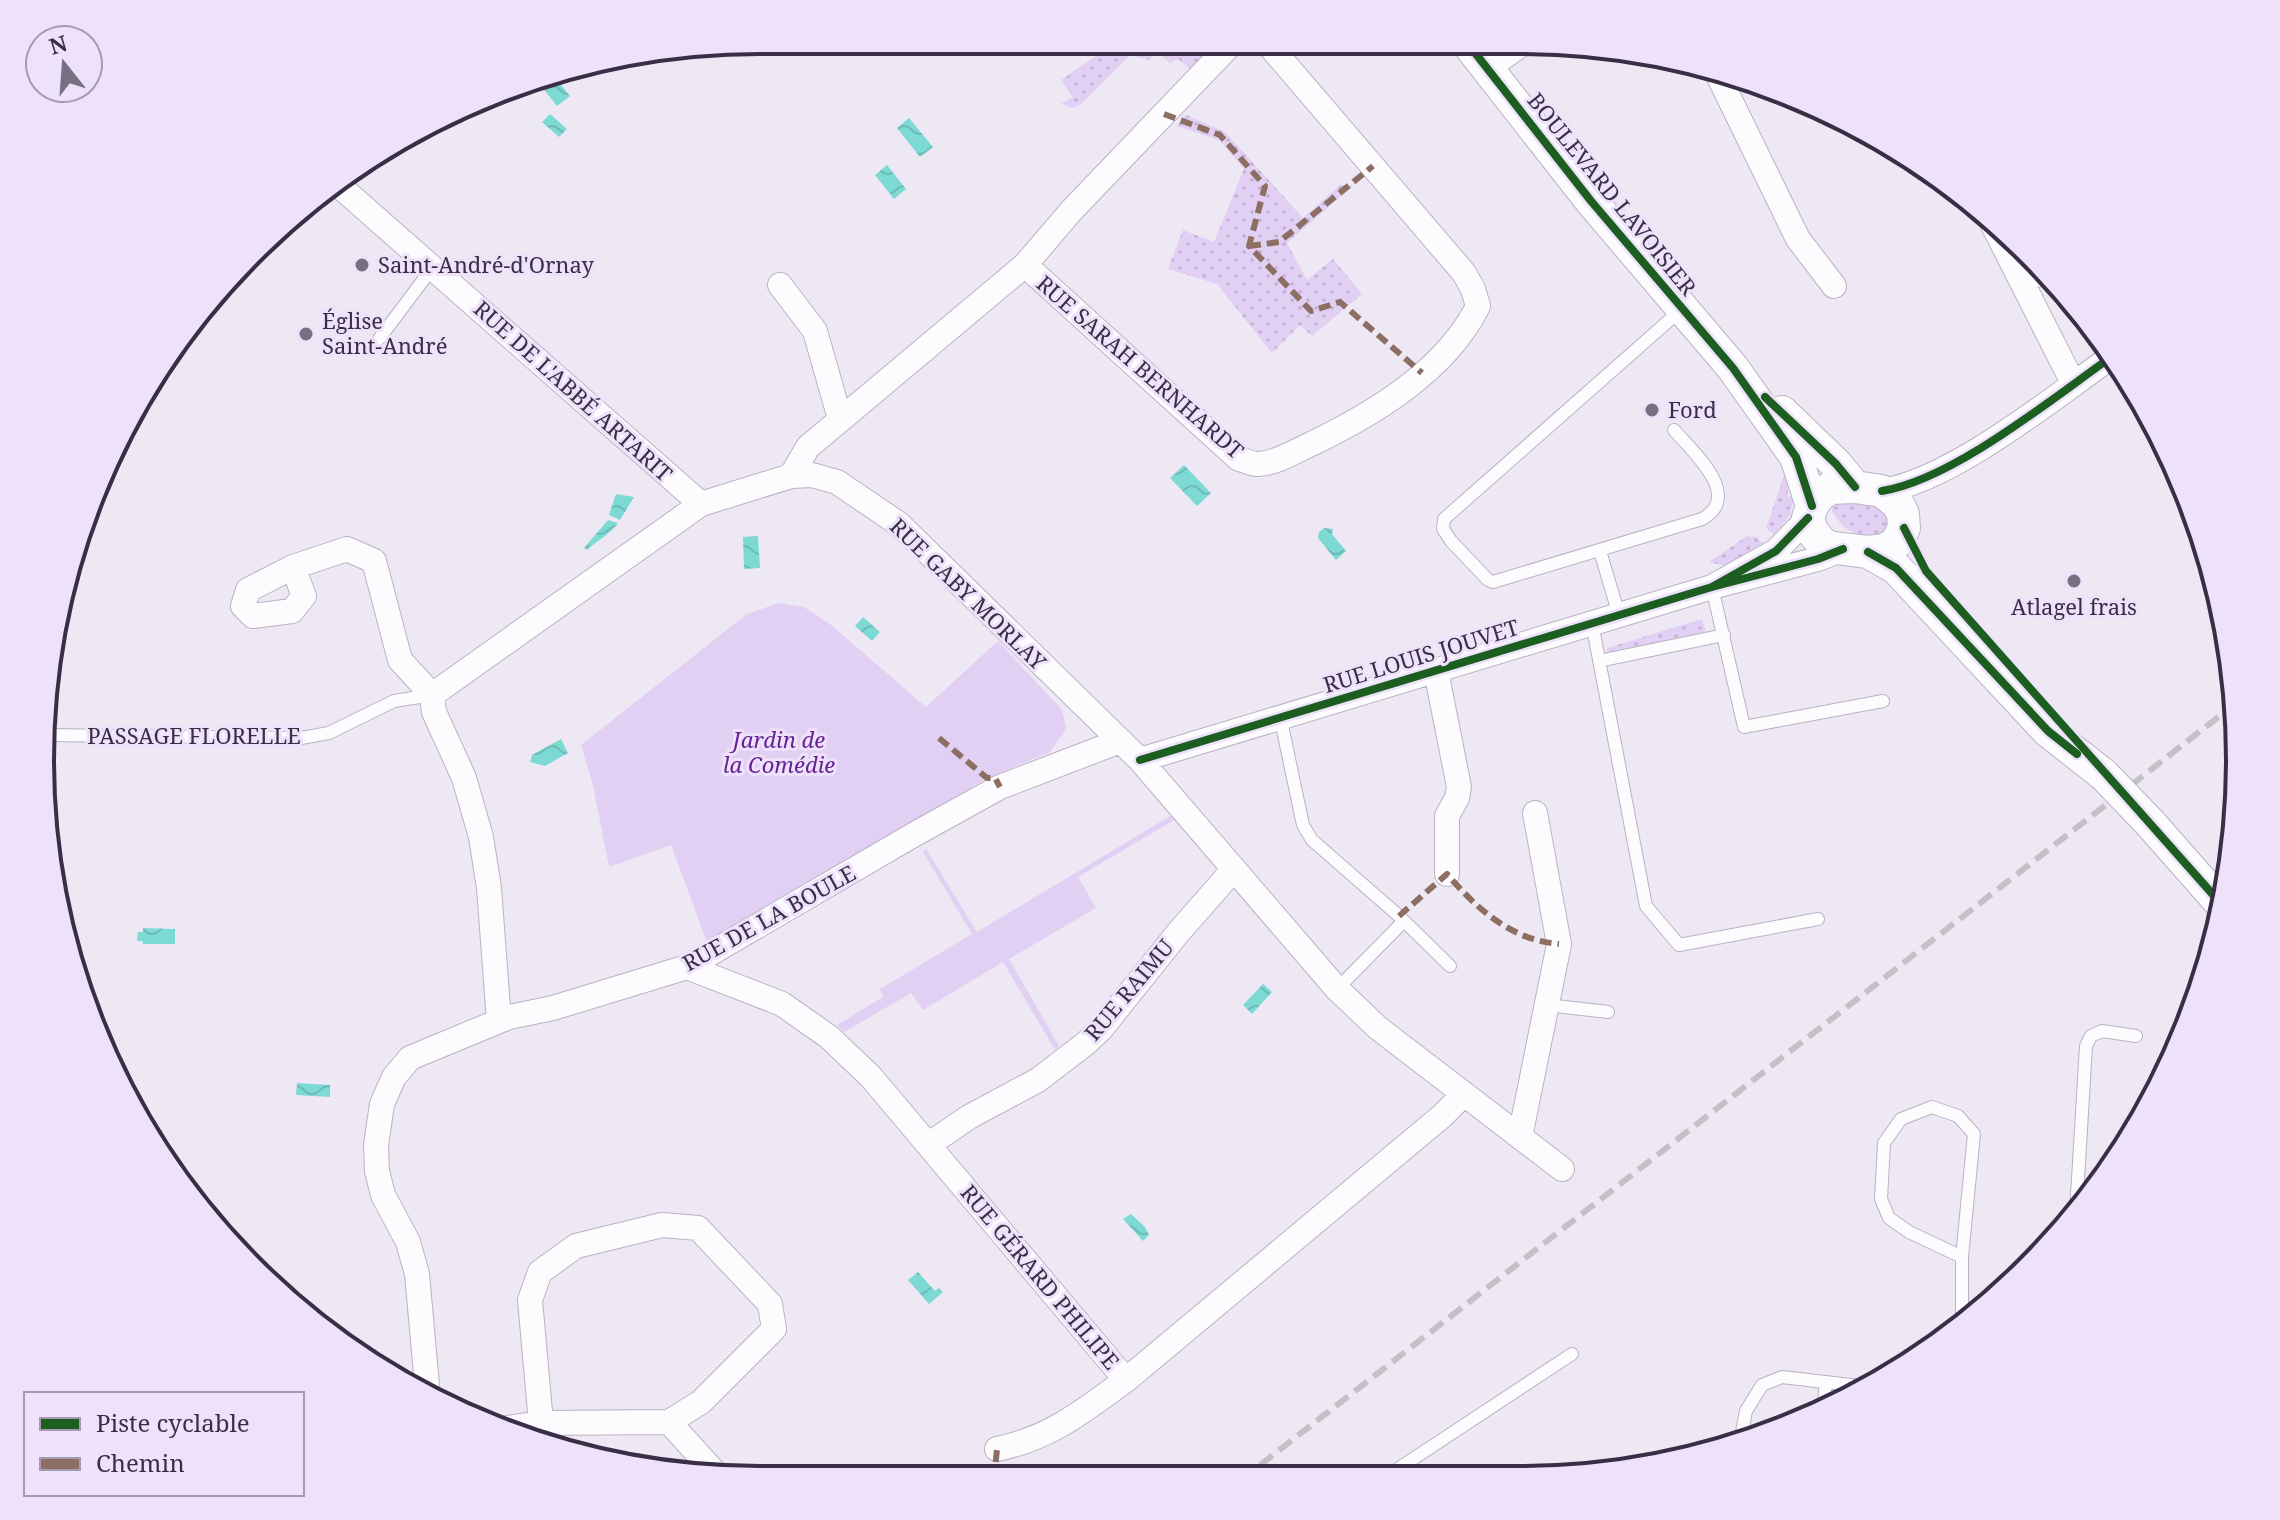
<svg xmlns="http://www.w3.org/2000/svg" width="2280" height="1520" font-family="'Noto Serif',serif">
<defs>
<pattern id="grass-dots" width="8" height="8" patternUnits="userSpaceOnUse" patternTransform="scale(2)"><rect width="8" height="8" fill="#e1cff4"/><path d="M2 2h.1M6 6h.1" fill="none" stroke="#c2b2d3" stroke-width="1.8" stroke-linecap="round"/></pattern>
<pattern id="water-waves" width="16" height="10" patternUnits="userSpaceOnUse" patternTransform="scale(2)"><rect width="16" height="10" fill="#7cd9d4"/><path d="M0 5q4-4 8 0t8 0" fill="none" stroke="#6cbbb7"/></pattern>
</defs>
<rect width="100%" height="100%" fill="#eee8f5"/>
<path fill="url(#grass-dots)" d="M 1119,40 L 1141,40 L 1204,50 L 1204,56 L 1191,69 L 1178,59 L 1170,63 L 1157,52 L 1149,60 L 1130,55 L 1081,104 L 1073,108 L 1061,104 L 1073,97 L 1061,80 Z
M 1186,115 L 1225,132 L 1303,218 L 1340,185 L 1354,185 L 1287,243 L 1307,280 L 1333,259 L 1362,294 L 1312,336 L 1300,325 L 1272,353 L 1217,284 L 1168,269 L 1183,230 L 1214,242 L 1244,169 L 1219,140 L 1177,126 Z
M 1785,473 L 1787,474 L 1788,497 L 1794,497 L 1790,515 L 1774,535 L 1766,528 Z
M 1869,499 L 1892,519 L 1884,538 C 1859,536 1846,535 1832,511 L 1832,502 Z
M 1747,536 L 1756,537 L 1764,544 L 1726,566 L 1709,562 Z
M 1702,619 L 1706,633 L 1607,652 L 1607,648 Z"/>
<path fill="#e1cff4" d="M 779,603 L 804,607 L 831,625 L 926,707 L 998,641 L 1062,710 L 1066,729 L 1050,752 L 987,778 L 707,942 L 671,845 L 609,867 L 593,785 L 581,745 L 747,614 Z
M 1170,816 L 1174,820 L 1078,877 L 1096,908 L 1009,959 L 1059,1046 L 1055,1050 L 1003,962 L 923,1010 L 911,993 L 844,1032 L 837,1025 L 883,997 L 880,989 L 972,934 L 923,852 L 926,849 L 977,932 Z"/>
<path fill="url(#water-waves)" d="M 552,74 L 570,96 L 557,106 L 534,77 Z
M 550,114 L 567,129 L 559,137 L 542,122 Z
M 909,118 L 933,147 L 920,157 L 897,128 Z
M 887,165 L 906,189 L 894,199 L 875,175 Z
M 1184,465 L 1211,493 L 1197,506 L 1170,478 Z
M 616,494 L 634,497 L 620,520 L 609,515 Z
M 608,520 L 618,523 C 609,536 597,540 587,550 L 584,548 Z
M 1324,528 L 1333,529 L 1332,534 L 1346,551 L 1336,560 L 1318,538 L 1319,532 Z
M 758,536 L 760,568 L 744,569 L 743,537 Z
M 863,617 L 880,632 L 872,641 L 855,626 Z
M 561,739 L 568,753 L 545,766 L 530,762 L 532,755 Z
M 143,928 L 175,929 L 175,944 L 143,944 L 142,941 L 137,941 L 138,932 L 143,932 Z
M 1263,984 L 1272,992 L 1252,1014 L 1243,1005 Z
M 297,1083 L 330,1085 L 330,1097 L 296,1095 Z
M 1131,1214 L 1145,1227 L 1149,1235 L 1143,1241 L 1123,1219 Z
M 918,1272 L 935,1291 L 939,1288 L 943,1292 L 929,1304 L 908,1280 Z"/>
<g fill="none" stroke-linecap="round" stroke-linejoin="round">
<g stroke="#bab2c2" stroke-width="14">
<path id="lane" d="M 379,339 L 433,267
M 1674,430 C 1692,451 1744,496 1702,519 L 1493,582 L 1488,580 L 1451,541 L 1443,529 L 1444,519 L 1682,309
M 1600,551 L 1619,615
M 1712,587 L 1744,727 L 1883,701
M 1592,623 L 1646,906 L 1679,945 L 1818,919
M 1599,661 L 1724,635
M 1280,716 L 1303,825 L 1312,840 L 1399,916 L 1450,966
M 43,735 L 301,738 L 329,733 L 394,701 L 432,695
M 1337,989 L 1404,921
M 1547,1005 L 1608,1012
M 2076,1212 L 2086,1046 L 2091,1036 L 2102,1031 L 2136,1036
M 1962,1324 L 1962,1257 L 1974,1134 L 1958,1116 L 1932,1107 L 1901,1119 L 1884,1143 L 1881,1199 L 1889,1218 L 1909,1232 L 1962,1257
M 1823,1411 L 1826,1382
M 1740,1442 L 1746,1411 L 1762,1385 L 1782,1377 L 1868,1387
M 1381,1480 L 1572,1354"/>
</g>
<g stroke="#bab2c2" stroke-width="26">
<path id="street" d="M 1487,69 L 1526,41
M 1717,73 L 1798,239 L 1834,286
M 336,183 L 701,504
M 1993,225 L 2073,383
M 1025,265 L 1239,459 C 1244,460 1252,464 1257,464 C 1274,464 1294,452 1309,445 C 1372,415 1446,371 1478,306 L 1473,289 L 1464,273 L 1268,44 L 1262,40
M 2022,282 L 2045,270
M 780,285 L 815,331 L 840,419
M 791,476 L 808,447 L 1025,265 L 1072,210 L 1232,43 L 1239,40
M 1882,491 C 1953,480 2054,397 2114,355
M 1808,518 L 1776,551 L 1712,587 L 1818,559 L 1843,549
M 293,567 L 304,596 L 292,611 L 253,616 L 243,606 L 248,590 L 293,567 L 347,549 L 374,561 L 400,660 L 432,695
M 1436,671 L 1459,787 L 1457,798 L 1447,816 L 1447,874
M 432,695 L 701,504 L 791,476 L 812,475 L 837,482 L 899,524 L 1140,760 L 1337,989 L 1378,1028 L 1562,1169
M 432,695 L 434,712 L 464,778 L 481,837 L 489,888 L 499,1021
M 1140,760 L 1712,587
M 687,967 L 782,1004 L 829,1037 L 871,1077 L 1126,1380 L 1442,1116 L 1463,1095
M 1520,1137 L 1559,944 L 1535,813
M 928,1145 L 969,1117 L 1038,1080 L 1085,1044 L 1101,1029 L 1177,934 L 1234,869
M 428,1396 L 417,1274 L 408,1242 L 383,1195 L 377,1171 L 376,1145 L 382,1104 L 394,1077 L 410,1058 L 509,1017 L 553,1008 L 687,967 L 915,834 L 1000,787 L 1120,741
M 541,1423 L 530,1300 L 540,1272 L 576,1246 L 662,1225 L 698,1228 L 770,1304 L 774,1329 L 701,1402 L 669,1422
M 507,1428 L 541,1423 L 669,1422 L 718,1476
M 997,1449 C 1051,1438 1083,1411 1126,1380"/>
</g>
<g stroke="#bab2c2" stroke-width="34">
<path id="secondary" d="M 1465,40 L 1591,201 L 1733,368 L 1796,457 L 1812,506 L 1808,518 L 1812,531 L 1820,541 L 1828,547 L 1843,549 L 1868,552 L 1885,550 L 1897,542 L 1904,528 L 1903,514 L 1898,504 L 1882,491 L 1855,487 L 1830,488 L 1819,496 L 1812,506
M 1782,412 L 1836,464 L 1855,487
M 1868,552 L 1896,568 L 2048,731 L 2104,775
M 2151,824 L 2224,907"/>
</g>
<use href="#lane" stroke="#fcfcfe" stroke-width="12"/>
<use href="#street" stroke="#fcfcfe" stroke-width="24"/>
<use href="#secondary" stroke="#fcfcfe" stroke-width="32"/>
<path stroke="#c4c1c6" stroke-width="6" stroke-dasharray="16 8" stroke-linecap="butt" d="M 1241,1480 L 2235,704"/>
<g stroke="#bab2c2" stroke-width="34" stroke-linecap="butt">
<path id="secondary-bridge" d="M 2104,775 L 2151,824"/>
</g>
<use href="#secondary-bridge" stroke="#fcfcfe" stroke-width="32"/>
<path stroke="#8d6e63" stroke-width="6" stroke-dasharray="12 6" stroke-linecap="butt" d="M 1164,114 L 1220,135 L 1265,186 L 1249,246 L 1311,311 L 1340,302 L 1422,373
M 1249,246 L 1279,242 L 1373,166
M 939,738 L 987,778 L 995,778 L 1000,787
M 1399,916 L 1447,874 C 1477,909 1511,940 1559,944
M 994,1480 L 997,1449"/>
<g stroke="#eee2fb" stroke-width="13">
<path id="cycleway" d="M 1465,40 L 1591,201 L 1733,368 L 1796,457 L 1812,506
M 1765,397 L 1836,464 L 1855,487
M 1882,491 C 1953,480 2054,397 2114,355
M 1808,518 L 1776,551 L 1712,587 L 1818,559 L 1843,549
M 1904,528 L 1926,571 L 2224,907
M 1868,552 L 1896,568 L 2048,731 L 2077,754
M 1140,760 L 1712,587"/>
</g>
<use href="#cycleway" stroke="#1b5e20" stroke-width="8"/>
</g>
<g fill="#796f83" stroke="#eee2fb" stroke-width="3">
<circle cx="362" cy="265" r="8"/>
<circle cx="306" cy="334" r="8"/>
<circle cx="1652" cy="410" r="8"/>
<circle cx="2074" cy="581" r="8"/>
</g>
<g text-anchor="middle" stroke-width="6" stroke-linejoin="round" paint-order="stroke">
<g font-size="22" fill="#3a2e46" stroke="#eee2fb">
<text transform="translate(1612 194) rotate(51)" y="8">BOULEVARD LAVOISIER</text>
<text transform="translate(1140 367) rotate(41)" y="8">RUE SARAH BERNHARDT</text>
<text transform="translate(573 391) rotate(42)" y="8">RUE DE L'ABBÉ ARTARIT</text>
<text transform="translate(968 594) rotate(44)" y="8">RUE GABY MORLAY</text>
<text transform="translate(1421 656) rotate(-17)" y="8">RUE LOUIS JOUVET</text>
<text x="194" y="744">PASSAGE FLORELLE</text>
<text transform="translate(769 918) rotate(-29)" y="8">RUE DE LA BOULE</text>
<text transform="translate(1129 990) rotate(-50)" y="8">RUE RAIMU</text>
<text transform="translate(1040 1277) rotate(50)" y="8">RUE GÉRARD PHILIPE</text>
</g>
<g font-size="22" fill="#3a2e46" stroke="#eee2fb" text-anchor="start">
<text x="378" y="273">Saint-André-d'Ornay</text>
<text x="322" y="329">Église<tspan x="322" dy="25">Saint-André</tspan></text>
<text x="1668" y="418">Ford</text>
<text x="2074" y="615" text-anchor="middle">Atlagel frais</text>
</g>
<g font-size="22" font-style="italic" fill="#662295" stroke="#eee2fb">
<text x="779" y="748">Jardin de<tspan x="779" dy="25">la Comédie</tspan></text>
</g>
</g>
<path d="M0 0H2280V1520H0ZM760 54H1520A706 706 0 0 1 2226 760V760A706 706 0 0 1 1520 1466H760A706 706 0 0 1 54 760V760A706 706 0 0 1 760 54Z" fill="#eee2fb" fill-rule="evenodd"/>
<path fill="none" stroke="#3a2e46" stroke-width="4" d="M760 54H1520A706 706 0 0 1 2226 760V760A706 706 0 0 1 1520 1466H760A706 706 0 0 1 54 760V760A706 706 0 0 1 760 54Z"/>
<rect x="24" y="1392" width="280" height="104" fill="#eee2fb" stroke="#a69ab3" stroke-width="2"/>
<rect x="40" y="1418" width="40" height="12" fill="#1b5e20" stroke="#a69ab3" stroke-width="2"/>
<text x="96" y="1432" font-size="24" fill="#3a2e46">Piste cyclable</text>
<rect x="40" y="1458" width="40" height="12" fill="#8d6e63" stroke="#a69ab3" stroke-width="2"/>
<text x="96" y="1472" font-size="24" fill="#3a2e46">Chemin</text>
<g transform="translate(64 64) rotate(343)"><circle r="38" fill="#eee2fb" stroke="#a69ab3" stroke-width="2"/>
<path d="M0-6L14 30L0 20L-14 30Z" fill="#796f83"/>
<text y="-12" font-size="22" font-weight="bold" text-anchor="middle" fill="#3a2e46">N</text>
</g>
</svg>
